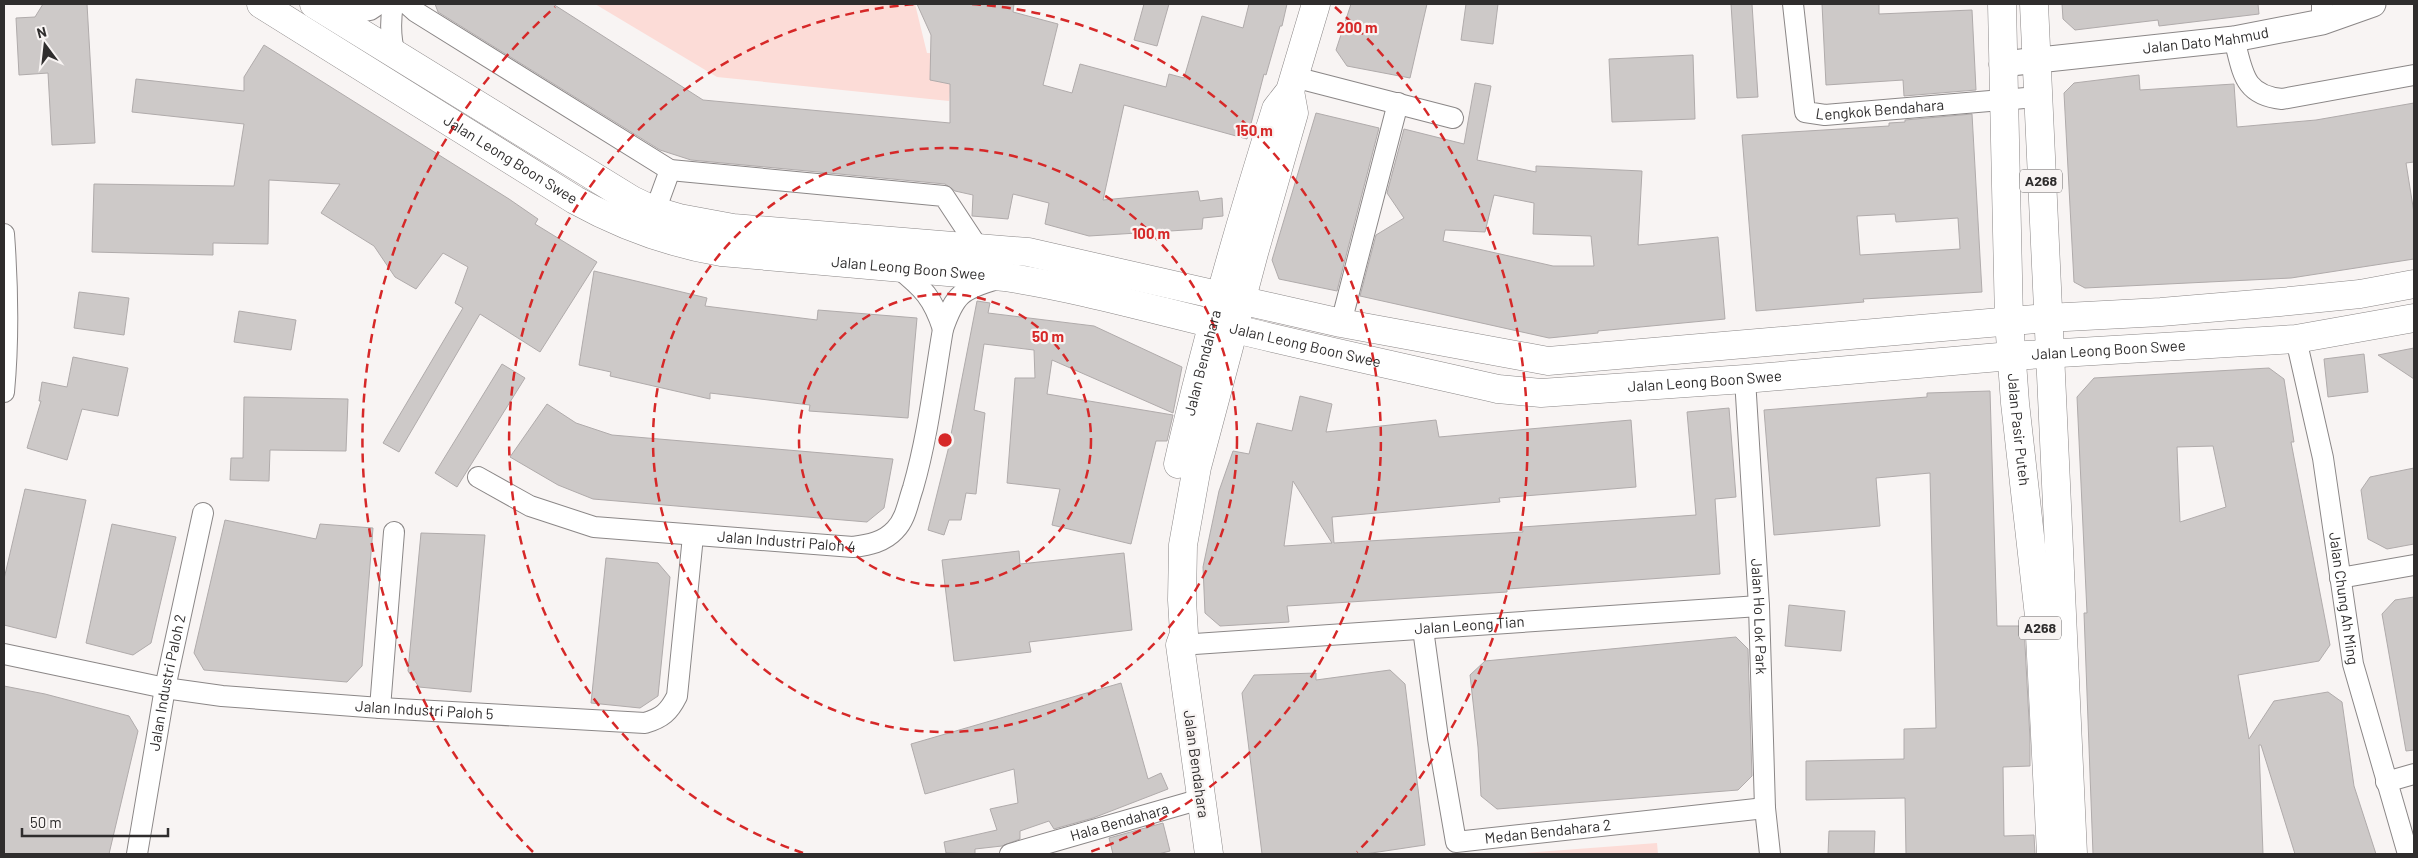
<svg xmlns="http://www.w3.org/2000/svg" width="2418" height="858" font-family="Barlow,sans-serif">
<rect width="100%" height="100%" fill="#f8f4f3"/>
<path fill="#fcdcd7" d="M 595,4 L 915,4 L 927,53 L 954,54 L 949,101 L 717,77 Z
M 1657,843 L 1658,854 L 1512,854 Z"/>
<path fill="#cdc9c8" stroke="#b0abab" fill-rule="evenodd" d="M 43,4 L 87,4 L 95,143 L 52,145 L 48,73 L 19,75 L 16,18 L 35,17 Z
M 435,4 L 553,4 L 703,100 L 950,123 L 950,84 L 930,80 L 931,35 L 917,4 L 1014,4 L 1013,12 L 1058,24 L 1043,85 L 1072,93 L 1080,64 L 1166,87 L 1169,74 L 1184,78 L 1202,16 L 1243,28 L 1249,4 L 1287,4 L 1282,26 L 1280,26 L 1266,75 L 1264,74 L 1247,139 L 1124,105 L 1103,200 L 1198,191 L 1200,201 L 1222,198 L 1223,216 L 1203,218 L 1202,229 L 1089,236 L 1045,224 L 1049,203 L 1013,194 L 1008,219 L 972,216 L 973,195 L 955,191 L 945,184 L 691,160 L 660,150 L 438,12 Z
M 1144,4 L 1169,4 L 1157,46 L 1134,40 Z
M 1351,4 L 1427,4 L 1410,78 L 1347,66 L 1336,50 Z
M 1466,4 L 1498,4 L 1493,44 L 1461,40 Z
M 1731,4 L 1752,4 L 1758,97 L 1737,98 Z
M 1822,4 L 1879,4 L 1879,14 L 1972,10 L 1976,90 L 1904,96 L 1903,80 L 1826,85 Z
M 2062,4 L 2258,4 L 2259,14 L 2159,26 L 2158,20 L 2075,30 L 2063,19 Z
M 264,45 L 509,199 L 538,219 L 535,224 L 597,262 L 540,352 L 480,314 L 399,452 L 383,443 L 463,308 L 455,303 L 468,267 L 443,253 L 416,289 L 395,277 L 374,246 L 321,213 L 340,184 L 269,180 L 268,244 L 213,243 L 213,255 L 92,252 L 94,184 L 234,186 L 244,124 L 132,112 L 136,79 L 244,91 L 244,77 Z
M 1693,55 L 1695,119 L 1612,122 L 1609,59 Z
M 2139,75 L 2140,90 L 2234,84 L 2237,127 L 2316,120 L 2414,103 L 2414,162 L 2406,163 L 2414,213 L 2414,259 L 2291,278 L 2085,288 L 2074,282 L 2064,93 L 2074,83 Z
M 1475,83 L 1491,86 L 1477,160 L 1536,172 L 1536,166 L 1642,171 L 1638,245 L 1718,237 L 1725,319 L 1598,331 L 1598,333 L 1549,338 L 1360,296 L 1376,235 L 1404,218 L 1387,193 L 1404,129 L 1464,144 ZM 1494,195 L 1534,203 L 1533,234 L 1591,236 L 1594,266 L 1553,266 L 1443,241 L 1445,230 L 1485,232 Z
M 1316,113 L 1379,128 L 1337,291 L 1279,279 L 1272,260 Z
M 1972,114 L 1982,292 L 1863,299 L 1864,302 L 1756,311 L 1742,135 L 1889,126 L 1889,123 L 1905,122 L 1905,120 ZM 1895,214 L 1896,222 L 1958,218 L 1960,249 L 1860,255 L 1857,216 Z
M 594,271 L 707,298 L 705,306 L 817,320 L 818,310 L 917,318 L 908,418 L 809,411 L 810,405 L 710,393 L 710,399 L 610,376 L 611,372 L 579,365 Z
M 79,292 L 129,298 L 124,335 L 74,328 Z
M 977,301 L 990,303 L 988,313 L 1094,326 L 1182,367 L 1173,413 L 1052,360 L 1047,394 L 1173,415 L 1167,441 L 1156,441 L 1131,544 L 1052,525 L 1060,489 L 1007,483 L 1015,378 L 1035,378 L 1034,350 L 984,344 L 974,410 L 985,413 L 976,494 L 966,493 L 961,520 L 949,520 L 944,535 L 928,530 L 948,450 Z
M 239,311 L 296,320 L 291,350 L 234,342 Z
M 2414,348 L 2414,379 L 2378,355 Z
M 2364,354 L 2368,392 L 2328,397 L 2324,359 Z
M 73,357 L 128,368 L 118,416 L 82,409 L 67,460 L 27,448 L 41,401 L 39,401 L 42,382 L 67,387 Z
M 502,364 L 525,378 L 457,487 L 435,473 Z
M 2269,368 L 2284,379 L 2294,442 L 2291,442 L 2330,645 L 2319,661 L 2238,675 L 2249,739 L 2274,701 L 2328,692 L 2342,702 L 2354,786 L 2376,854 L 2295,854 L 2261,745 L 2259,745 L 2263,854 L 2093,854 L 2084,613 L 2087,613 L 2077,397 L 2094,378 ZM 2213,446 L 2226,507 L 2180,522 L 2177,447 Z
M 1990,391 L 1997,626 L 2024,626 L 2030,739 L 2030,766 L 2003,767 L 2004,836 L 2034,835 L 2035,854 L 1906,854 L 1905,798 L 1806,800 L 1806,761 L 1904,759 L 1904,729 L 1936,728 L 1930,473 L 1876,478 L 1880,526 L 1774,535 L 1764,410 L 1927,397 L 1927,393 Z
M 1300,396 L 1332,404 L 1326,432 L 1436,420 L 1439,437 L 1631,420 L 1636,487 L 1499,498 L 1500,502 L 1332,517 L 1334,543 L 1523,532 L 1522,527 L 1696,515 L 1687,412 L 1729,408 L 1736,497 L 1715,499 L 1720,574 L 1507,589 L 1507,592 L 1287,606 L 1289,622 L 1220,626 L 1205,613 L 1203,567 L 1219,491 L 1233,451 L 1249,454 L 1257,423 L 1292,431 ZM 1293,481 L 1332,543 L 1284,546 Z
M 244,397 L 348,399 L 346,451 L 270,450 L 269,481 L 230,480 L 231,458 L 243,458 Z
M 547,404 L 576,423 L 612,435 L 893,459 L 884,508 L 867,522 L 593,499 L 558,485 L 510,457 Z
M 2414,468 L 2414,544 L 2387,549 L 2368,539 L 2361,490 L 2370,477 Z
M 25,489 L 86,500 L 56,638 L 4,625 L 4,579 Z
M 225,520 L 316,539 L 320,524 L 373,528 L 362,666 L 347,682 L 204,670 L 194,653 Z
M 112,524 L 176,537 L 151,643 L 133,655 L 86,643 Z
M 421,533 L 485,535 L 471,692 L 419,687 L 408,671 Z
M 1019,551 L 1020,564 L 1124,553 L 1132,630 L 1029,642 L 1031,652 L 954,661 L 942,560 Z
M 606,558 L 658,563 L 670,577 L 658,696 L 640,708 L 591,703 Z
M 2414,597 L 2414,750 L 2406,751 L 2382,614 L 2395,600 Z
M 1789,605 L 1845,611 L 1841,651 L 1785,646 Z
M 1736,637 L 1748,649 L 1752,776 L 1738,790 L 1497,809 L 1481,796 L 1478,747 L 1470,675 L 1485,661 Z
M 1390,670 L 1405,684 L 1425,845 L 1365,854 L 1262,854 L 1242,693 L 1254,675 L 1316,673 L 1316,680 Z
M 1121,683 L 1148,779 L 1161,773 L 1168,789 L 1093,818 L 1054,829 L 1049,821 L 1020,831 L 1020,839 L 1002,846 L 975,849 L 975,854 L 946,853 L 944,842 L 997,830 L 990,809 L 1018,803 L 1014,769 L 925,794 L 911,744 Z
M 4,686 L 45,694 L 129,716 L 138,731 L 109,854 L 4,854 Z
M 1163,823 L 1170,851 L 1158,854 L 1113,854 L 1109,838 Z
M 1829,831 L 1875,831 L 1874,854 L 1828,854 Z"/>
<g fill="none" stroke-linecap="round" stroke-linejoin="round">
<g stroke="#8b8787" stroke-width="22">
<g id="minor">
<path d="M 393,4 C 390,22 390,37 395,55"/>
<path d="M 407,4 L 416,12 L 670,170 L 944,196 L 977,246"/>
<path id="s1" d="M 1793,4 L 1805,112 L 1825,115 L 2037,97"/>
<path d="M 2322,4 L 2322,22"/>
<path d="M 333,17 L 370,10 L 379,4"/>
<path d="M 2234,39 C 2243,72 2243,95 2282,99 L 2414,75"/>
<path d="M 1294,77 L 1453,118"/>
<path d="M 655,211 L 670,170"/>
<path d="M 4,234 C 8,288 9,339 4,392"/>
<path d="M 898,268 C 923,288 933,298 943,329"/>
<path d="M 1341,323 L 1398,103"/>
<path id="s2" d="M 2296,339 L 2323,458 L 2353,664 L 2408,854"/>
<path id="s3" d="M 1745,379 L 1759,606 L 1765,808 L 1770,854"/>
<path id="s4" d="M 478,477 L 530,506 L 594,527 L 853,547 C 869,545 884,542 895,530 C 906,519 908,502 913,488 C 928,436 934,382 943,329 C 955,294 961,290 997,279"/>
<path d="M 2340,578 L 2414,565"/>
<path id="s5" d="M 1423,629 L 1438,738 L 1456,842 L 1765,808"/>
<path id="s6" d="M 1180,645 L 1759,606"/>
<path id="s7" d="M 4,654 L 165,688 L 222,696 L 380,708 L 645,723 C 662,718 669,712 677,696 L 693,536"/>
<path d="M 380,708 L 394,532"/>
<path d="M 2386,782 L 2414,774"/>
<path id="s8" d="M 137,854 L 165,688 L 203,513"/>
<path id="s9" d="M 1010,854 L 1201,799"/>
</g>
</g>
<g stroke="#8b8787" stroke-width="27">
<g id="tertiary">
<path id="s10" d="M 2002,64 L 2234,39 L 2322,22 L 2373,4"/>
</g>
</g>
<g stroke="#8b8787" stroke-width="29">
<g id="secondary">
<path id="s11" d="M 1178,464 C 1205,344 1239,226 1276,109 L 1290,91 L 1316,4"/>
<path d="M 1209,854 L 1180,645 L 1184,634 L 1182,600 L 1183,545 L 1197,467 L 1254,253 L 1294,113 L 1290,91"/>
</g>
</g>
<g stroke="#8b8787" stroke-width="29">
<g id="primary">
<path id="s12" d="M 261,4 L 575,200 C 622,226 668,243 721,252 L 1005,277 C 1083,289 1158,311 1235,329 C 1322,350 1410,369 1498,389 L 1541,393 L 1745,379 L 2011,356 L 2296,339 L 2414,318"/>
<path d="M 314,4 L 632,200 L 655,211 L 679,218 L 733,228 L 1028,252 L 1341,323 L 1548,361 L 2047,318 L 2161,312 L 2280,302 L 2360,294 L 2414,284"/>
<path id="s13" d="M 2002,4 L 2009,321 L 2015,403 L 2039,616 L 2051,854"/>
<path d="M 2034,4 L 2073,854"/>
</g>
</g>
<use href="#minor" stroke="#fff" stroke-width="20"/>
<use href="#tertiary" stroke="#fff" stroke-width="25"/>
<use href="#secondary" stroke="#fff" stroke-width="28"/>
<use href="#primary" stroke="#fff" stroke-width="28"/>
</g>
<g fill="none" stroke="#d62828" stroke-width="2.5" stroke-dasharray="9 6">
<circle cx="945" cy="440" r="146"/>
<circle cx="945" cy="440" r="292"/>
<path d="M803 853A437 437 0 0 1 918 4M972 4A437 437 0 0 1 1087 853"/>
<path d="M533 852A583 583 0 0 1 555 7M1335 7A583 583 0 0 1 1357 852"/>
</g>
<g text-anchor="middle" stroke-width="4.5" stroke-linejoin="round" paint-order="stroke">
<g fill="#f8f4f3" stroke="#6b6968" stroke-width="1">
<rect x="2020" y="169.5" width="42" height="23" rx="4"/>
<rect x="2019" y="616.5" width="42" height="23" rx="4"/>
</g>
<g font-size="14" font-weight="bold" fill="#2f2d2d">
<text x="2041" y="186">A268</text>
<text x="2040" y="633">A268</text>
</g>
<g font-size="15" fill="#2f2d2d" stroke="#f8f4f3">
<text dy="5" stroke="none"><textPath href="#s10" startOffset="205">Jalan Dato Mahmud</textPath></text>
<text dy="5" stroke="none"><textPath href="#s1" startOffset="184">Lengkok Bendahara</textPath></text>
<text dy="5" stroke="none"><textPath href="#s12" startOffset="294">Jalan Leong Boon Swee</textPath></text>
<text dy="5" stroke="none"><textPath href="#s12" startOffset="714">Jalan Leong Boon Swee</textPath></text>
<text dy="5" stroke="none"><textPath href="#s12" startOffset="1119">Jalan Leong Boon Swee</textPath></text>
<text dy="5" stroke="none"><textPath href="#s12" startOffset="1929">Jalan Leong Boon Swee</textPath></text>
<text dy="5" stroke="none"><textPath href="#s11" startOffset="104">Jalan Bendahara</textPath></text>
<text dy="5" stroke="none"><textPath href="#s12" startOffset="1524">Jalan Leong Boon Swee</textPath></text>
<text dy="5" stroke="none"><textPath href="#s13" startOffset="426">Jalan Pasir Puteh</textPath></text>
<text dy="5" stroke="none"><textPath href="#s4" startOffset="320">Jalan Industri Paloh 4</textPath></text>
<text dy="5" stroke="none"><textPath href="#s2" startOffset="264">Jalan Chung Ah Ming</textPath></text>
<text dy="5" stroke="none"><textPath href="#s3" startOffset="238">Jalan Ho Lok Park</textPath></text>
<text dy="5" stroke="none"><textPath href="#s6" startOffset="290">Jalan Leong Tian</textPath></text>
<text dy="5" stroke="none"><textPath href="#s8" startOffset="174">Jalan Industri Paloh 2</textPath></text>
<text dy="5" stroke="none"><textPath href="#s7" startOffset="425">Jalan Industri Paloh 5</textPath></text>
<text transform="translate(1196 764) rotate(82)" y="5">Jalan Bendahara</text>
<text dy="5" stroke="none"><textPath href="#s9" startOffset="114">Hala Bendahara</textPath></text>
<text dy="5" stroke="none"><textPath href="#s5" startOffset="308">Medan Bendahara 2</textPath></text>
</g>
</g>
<circle cx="945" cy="440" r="8" fill="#d62828" stroke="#f8f4f3" stroke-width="2.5"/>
<g font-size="15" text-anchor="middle" font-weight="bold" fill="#d62828" stroke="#f8f4f3" stroke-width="4.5" stroke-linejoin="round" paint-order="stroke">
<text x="1357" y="33">200 m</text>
<text x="1254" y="136">150 m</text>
<text x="1151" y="239">100 m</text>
<text x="1048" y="342">50 m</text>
</g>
<rect width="2418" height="858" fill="none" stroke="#2f2d2d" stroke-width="10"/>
<g transform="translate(45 45) rotate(345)" stroke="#f8f4f3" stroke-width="4" paint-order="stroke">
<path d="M0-4L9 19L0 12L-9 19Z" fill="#2f2d2d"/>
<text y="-8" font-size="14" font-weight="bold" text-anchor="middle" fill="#2f2d2d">N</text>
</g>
<path d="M22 828v8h146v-8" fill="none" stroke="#2f2d2d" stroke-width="2.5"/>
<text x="30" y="828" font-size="15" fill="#2f2d2d" stroke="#f8f4f3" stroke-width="4" paint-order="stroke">50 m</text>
</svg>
